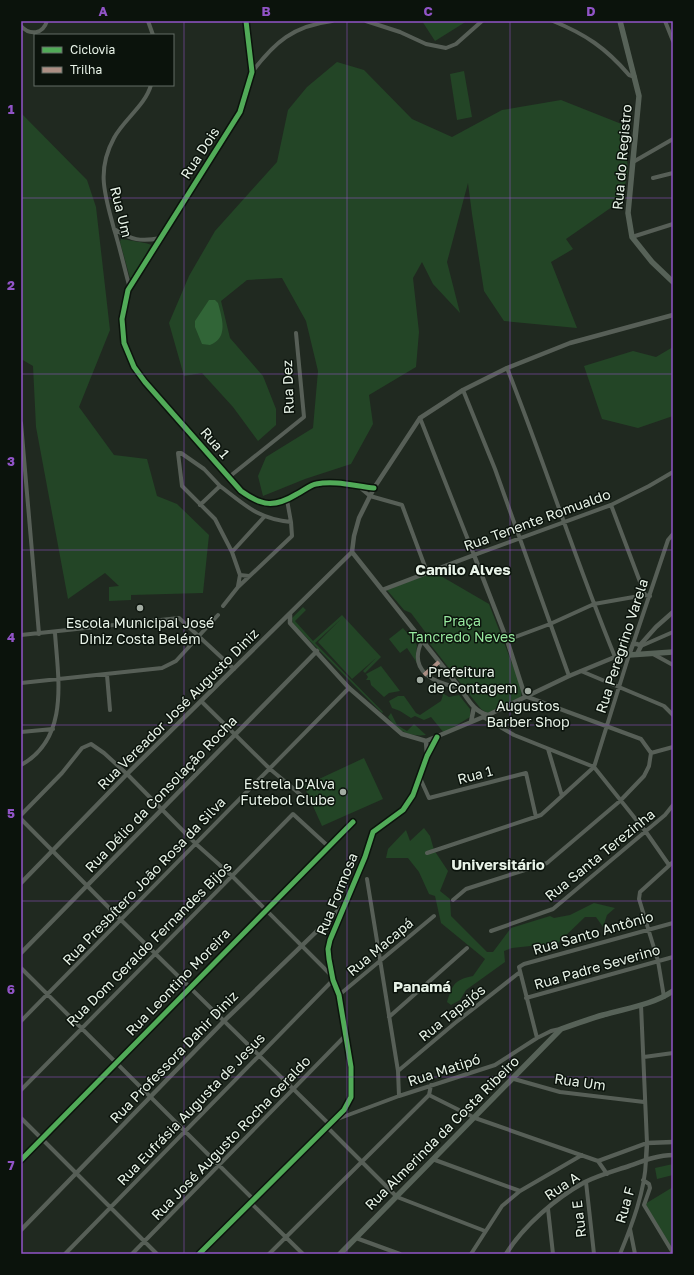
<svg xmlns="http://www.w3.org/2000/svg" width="694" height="1275" font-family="'Golos Text',sans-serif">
<rect width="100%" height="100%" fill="#202920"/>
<path fill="#234526" d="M 422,21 L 467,21 L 435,41 Z
M 337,62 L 364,70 L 412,119 L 452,137 L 502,110 L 561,100 L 624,125 L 628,171 L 622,200 L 566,239 L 573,249 L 551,262 L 577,328 L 504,321 L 484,291 L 472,214 L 468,183 L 447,262 L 460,313 L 433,284 L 422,262 L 413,278 L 419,332 L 416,367 L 369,395 L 373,424 L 351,464 L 305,479 L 263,496 L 258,476 L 266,457 L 313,428 L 318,371 L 306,321 L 282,278 L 247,280 L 221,301 L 230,338 L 263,376 L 276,409 L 276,425 L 258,441 L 233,407 L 202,373 L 184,376 L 169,323 L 189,276 L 215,231 L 277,162 L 288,110 L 307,87 Z
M 464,71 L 472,117 L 457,120 L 450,74 Z
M 21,113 L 87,180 L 96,207 L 110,330 L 79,407 L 114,455 L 147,459 L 157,496 L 177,504 L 209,535 L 203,593 L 131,595 L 131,600 L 109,601 L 109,587 L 119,586 L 105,573 L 68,599 L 36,427 L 33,366 L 21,359 Z
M 121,239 C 127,240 149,243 151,245 L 133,277 L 130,278 L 120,242 Z
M 673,347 L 673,416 L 638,428 L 602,419 L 584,366 L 633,351 L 656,357 Z
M 434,572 L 489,604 L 522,689 L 521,697 L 487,713 L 481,709 L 430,644 L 426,633 L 411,613 L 404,610 L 387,590 Z
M 303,607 L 306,610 L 295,621 L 313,641 L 342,615 L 381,657 L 365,673 L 363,671 L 376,658 L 352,679 L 318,642 L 341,619 L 315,643 L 383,712 L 382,713 L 293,624 L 292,618 Z
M 403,628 L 417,645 L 416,654 L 419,666 L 407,648 L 400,653 L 389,639 Z
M 381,666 L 400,691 L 389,693 L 384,697 L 371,685 L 370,680 L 366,680 L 368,677 L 366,674 Z
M 439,691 L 449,697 L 459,695 L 470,709 L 470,717 L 444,733 L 431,717 L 424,720 L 415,716 L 411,718 L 400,711 L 392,708 L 389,701 L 398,696 L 404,696 L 416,713 L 420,715 L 441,701 L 443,695 Z
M 391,713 L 397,725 L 407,731 L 414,724 L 426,735 C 409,737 397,731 388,717 Z
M 364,758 L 383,799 L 322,826 L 304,786 Z
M 424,828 L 430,836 L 434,850 L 448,871 L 440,891 L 450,899 L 451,916 L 487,952 L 493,952 L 511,928 L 550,916 L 554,918 L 570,915 L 594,903 L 615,908 L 607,915 L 603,927 L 596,917 L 585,917 L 558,943 L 512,948 L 504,951 L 505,962 L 466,990 L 460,1000 L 451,1005 L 447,1002 C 453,984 454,980 473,976 L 485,959 L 441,923 L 435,896 L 429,894 L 419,872 L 408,858 L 386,858 L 388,849 L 406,830 L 410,841 Z
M 673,1164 L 673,1175 L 657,1179 L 655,1168 Z
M 673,1187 L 673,1247 L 671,1248 L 645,1204 Z"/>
<path fill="#316537" d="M 209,300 L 215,300 L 218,303 C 222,318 229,338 210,345 L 202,344 L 195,327 L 195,321 Z"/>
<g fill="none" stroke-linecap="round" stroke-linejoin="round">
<path stroke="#575f57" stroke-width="4" d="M 148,21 L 153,35
M 246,21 L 252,72 L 240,112 L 128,290 L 122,319 L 124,343 L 134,367 L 145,382 L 241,491 C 262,506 274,508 297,494 C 303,491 310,485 316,484 C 335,480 355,486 374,488
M 366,21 L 400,32 L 426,44 L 446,48 L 456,44 L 482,21
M 553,21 C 585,34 606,48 629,75 L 635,77
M 665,21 L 673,41
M 21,26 C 30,36 43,34 47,21
M 252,72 C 275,42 293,26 332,21
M 633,162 L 673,139
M 653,178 L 673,173
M 114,229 C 132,240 140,242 161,238
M 632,237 L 673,224
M 129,285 C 124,267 120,248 114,229 C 105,195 96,171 114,138 C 124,119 145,106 151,85
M 507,368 C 545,464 576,562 615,657
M 463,390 L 495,469 L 569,676
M 420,418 L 474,555 L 611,505 L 649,486 L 673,472
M 21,423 L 39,634
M 229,477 L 304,417 L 296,333
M 220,486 L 204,469 L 181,453 L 178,453 L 182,486 L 215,519 L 232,552 L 240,575
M 358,486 L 370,496 L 402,505 L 427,572
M 287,500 L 291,522
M 200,505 L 220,486 C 245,505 258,519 291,522 L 292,536 L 238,587 L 223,606
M 611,505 L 645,595
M 232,552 L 264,517
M 238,586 L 240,575 L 249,576
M 21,635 L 179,618 L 234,669
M 507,640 L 550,624 L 594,604 L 645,595 L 650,596
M 422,641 C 407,672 435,683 460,688
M 633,644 L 668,540 L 673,534
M 641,646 L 673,632
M 653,654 L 673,665
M 581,671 L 664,706 L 673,715
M 107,675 L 110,710
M 21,683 L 162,668 L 176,661 L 218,615
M 201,701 L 270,769 L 301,795
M 483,717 L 514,735 L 594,767 L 646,832 L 669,865
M 21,732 L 53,729
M 548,749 L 562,796
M 651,753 L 673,747
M 21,765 C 70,738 58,678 55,633
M 420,778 L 429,798 L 526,773 L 536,817
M 21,815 L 62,773 L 82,748 L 91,744 L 104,753 L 127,774 L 196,844 L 232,876 L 332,976
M 21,819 L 121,920 L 328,1123
M 427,853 L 541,815 L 594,767 L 629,655
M 367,879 L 398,1071 L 399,1096
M 453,900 L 466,889 L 547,863 L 620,801 L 644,776 L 649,766 L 651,753 L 641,739 L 525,696
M 491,931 L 553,909 L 665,815 L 673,805
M 21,968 L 254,1200
M 339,995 L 434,916
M 664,997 L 658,961 L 639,899 L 640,892 L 673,862
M 526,998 L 673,957
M 389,1017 L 467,948
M 21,1021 L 349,688
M 537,1038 L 519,967 L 524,964 L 673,923
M 644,1057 L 673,1053
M 398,1071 L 455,1023 L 520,972
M 514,1079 L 560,1092 L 644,1102
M 21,1090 L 293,814 L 329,847
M 429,1095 L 475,1118 L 598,1161 L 607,1174
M 21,1118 L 157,1254
M 332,1121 L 399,1096 L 495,1065 L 537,1038 L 551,1031 L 560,1029
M 326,1126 L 397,1197 L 485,1231
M 21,1160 L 353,822
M 435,1160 L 520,1191
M 598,1161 L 647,1143 L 641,1005
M 643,1180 L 649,1184 L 650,1188 L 644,1205 L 673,1253
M 586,1182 L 594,1254
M 251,1203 L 303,1254
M 548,1209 L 553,1254
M 630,1229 L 635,1254
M 356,1238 L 400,1254
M 65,1254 L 333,980
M 132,1254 L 345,1036
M 199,1254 L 344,1110 L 351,1097 L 351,1067 L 339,995 L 333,980 L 328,949 L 330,940 L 345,904
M 269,1254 L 429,1095 L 431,1085
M 471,1254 L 502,1206 L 520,1191 L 582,1155
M 620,1254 C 632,1225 645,1191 646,1160"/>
<path stroke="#575f57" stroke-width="4.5" d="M 352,552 L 354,536 L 359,518 L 374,488 L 420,418 L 463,390 L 507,368 L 570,343 L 673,315
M 352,552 L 460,688 C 468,699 474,712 488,715
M 382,590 L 474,555 L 507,640 L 525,696
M 290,614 L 290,623 L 349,688 L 402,734 L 426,741 L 488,715 L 569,676 L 615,657 L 629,655 L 633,644 L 637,644 L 641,646 L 637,654
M 640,645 L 656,627 L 673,612
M 471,722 L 474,707
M 426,741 L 427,755
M 21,883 L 127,774 L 352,552
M 21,953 L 317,651
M 646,1160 L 647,1143 L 673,1142
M 21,1230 L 224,1021 L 346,903 L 365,857 L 373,832 L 403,810 L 413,795 L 427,756 L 437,737
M 506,1254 C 524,1225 556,1198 585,1182 C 599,1175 614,1171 629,1166 C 643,1161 658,1155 673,1155"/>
<path stroke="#576258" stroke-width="5.5" d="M 620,21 L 639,96 L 628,213 L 632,237 L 652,262 L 673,282
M 629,655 L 673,652
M 340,1254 L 561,1029 C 575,1024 589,1019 603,1015 C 627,1008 652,1005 673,991"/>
<path stroke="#ac8f84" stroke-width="4" stroke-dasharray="8 4" stroke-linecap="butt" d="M 424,675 L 439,662"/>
<g stroke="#0b130c" stroke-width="8">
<path id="cycleway" d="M 246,21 L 252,72 L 240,112 L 128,290 L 122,319 L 124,343 L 134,367 L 145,382 L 241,491 C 262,506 274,508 297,494 C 303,491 310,485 316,484 C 335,480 355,486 374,488
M 21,1160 L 353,822
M 199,1254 L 344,1110 L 351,1097 L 351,1067 L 339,995 L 333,980 L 329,959 L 328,949 L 330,940 L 365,857 L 373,832 L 403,810 L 413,795 L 427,756 L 437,737"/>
</g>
<use href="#cycleway" stroke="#51ab58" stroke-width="5"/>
</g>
<path fill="none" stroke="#9154c7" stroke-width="1" stroke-opacity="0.55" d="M 184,21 L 184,1254M 347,21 L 347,1254M 510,21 L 510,1254M 21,198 L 673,198M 21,374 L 673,374M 21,550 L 673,550M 21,725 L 673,725M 21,901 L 673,901M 21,1077 L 673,1077"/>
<g fill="#a2aca2" stroke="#0b130c" stroke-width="1.5">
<circle cx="140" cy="608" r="4"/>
<circle cx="420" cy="680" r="4"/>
<circle cx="528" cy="691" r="4"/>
<circle cx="343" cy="792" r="4"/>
</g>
<g text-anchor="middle" stroke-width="3" stroke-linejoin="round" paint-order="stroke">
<g font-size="14" fill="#e8f3e8" stroke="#0b130c">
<text transform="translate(200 153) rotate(-57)" y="5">Rua Dois</text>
<text transform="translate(622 157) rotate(-85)" y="5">Rua do Registro</text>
<text transform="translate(121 212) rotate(76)" y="5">Rua Um</text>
<text transform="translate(288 387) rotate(-92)" y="5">Rua Dez</text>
<text transform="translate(215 443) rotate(49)" y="5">Rua 1</text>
<text transform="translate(537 520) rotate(-20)" y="5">Rua Tenente Romualdo</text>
<text transform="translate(622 646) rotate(-72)" y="5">Rua Peregrino Varela</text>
<text transform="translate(178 709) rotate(-45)" y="5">Rua Vereador José Augusto Diniz</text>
<text transform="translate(475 775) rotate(-15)" y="5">Rua 1</text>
<text transform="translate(161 794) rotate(-46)" y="5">Rua Délio da Consolação Rocha</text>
<text transform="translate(600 855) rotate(-39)" y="5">Rua Santa Terezinha</text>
<text transform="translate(144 881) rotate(-46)" y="5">Rua Presbítero João Rosa da Silva</text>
<text transform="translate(337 894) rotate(-68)" y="5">Rua Formosa</text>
<text transform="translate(593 933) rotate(-16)" y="5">Rua Santo Antônio</text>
<text transform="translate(149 944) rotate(-45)" y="5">Rua Dom Geraldo Fernandes Bijos</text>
<text transform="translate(380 947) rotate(-40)" y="5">Rua Macapá</text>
<text transform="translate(597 967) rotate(-16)" y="5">Rua Padre Severino</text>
<text transform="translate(178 982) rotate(-46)" y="5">Rua Leontino Moreira</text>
<text transform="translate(452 1013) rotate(-39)" y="5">Rua Tapajós</text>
<text transform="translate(174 1057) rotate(-46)" y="5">Rua Professora Dahir Diniz</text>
<text transform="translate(444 1070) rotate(-18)" y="5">Rua Matipó</text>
<text transform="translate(580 1082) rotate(8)" y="5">Rua Um</text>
<text transform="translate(191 1109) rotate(-46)" y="5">Rua Eufrásia Augusta de Jesus</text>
<text transform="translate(442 1133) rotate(-45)" y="5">Rua Almerinda da Costa Ribeiro</text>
<text transform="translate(231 1138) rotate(-46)" y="5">Rua José Augusto Rocha Geraldo</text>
<text transform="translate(562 1186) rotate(-34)" y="5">Rua A</text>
<text transform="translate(625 1205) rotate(-74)" y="5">Rua F</text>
<text transform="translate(579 1219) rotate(-97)" y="5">Rua E</text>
</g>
<g font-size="14" fill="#98e99f" stroke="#0b130c">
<text x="462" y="626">Praça<tspan x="462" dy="16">Tancredo Neves</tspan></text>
</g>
<g font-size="14" fill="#e8f3e8" stroke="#0b130c">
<text x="140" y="628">Escola Municipal José<tspan x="140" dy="16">Diniz Costa Belém</tspan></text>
<text x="428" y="677" text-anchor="start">Prefeitura<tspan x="428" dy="16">de Contagem</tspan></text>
<text x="528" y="711">Augustos<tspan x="528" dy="16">Barber Shop</tspan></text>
<text x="335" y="789" text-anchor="end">Estrela D'Alva<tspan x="335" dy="16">Futebol Clube</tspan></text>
</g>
<g font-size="15" font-weight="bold" fill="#e8f3e8" stroke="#0b130c">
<text x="463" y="575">Camilo Alves</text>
<text x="498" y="870">Universitário</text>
<text x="422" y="992">Panamá</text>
</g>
</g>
<rect width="694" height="1275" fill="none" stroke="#0b130c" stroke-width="44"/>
<rect x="34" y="34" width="140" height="52" fill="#0b130c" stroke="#636d64"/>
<rect x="42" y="47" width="20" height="6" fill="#51ab58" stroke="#636d64"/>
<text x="70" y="54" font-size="12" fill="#e8f3e8">Ciclovia</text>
<rect x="42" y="67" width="20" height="6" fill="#ac8f84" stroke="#636d64"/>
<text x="70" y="74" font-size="12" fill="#e8f3e8">Trilha</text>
<rect x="22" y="22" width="650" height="1231" fill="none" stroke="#9154c7" stroke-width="1.5"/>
<g font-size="13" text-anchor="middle" font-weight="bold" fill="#9154c7">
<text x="103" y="16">A</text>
<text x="266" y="16">B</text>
<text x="428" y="16">C</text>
<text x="591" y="16">D</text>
<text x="11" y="114">1</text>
<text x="11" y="290">2</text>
<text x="11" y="466">3</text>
<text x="11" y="642">4</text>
<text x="11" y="818">5</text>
<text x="11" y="994">6</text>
<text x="11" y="1170">7</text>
</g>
</svg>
